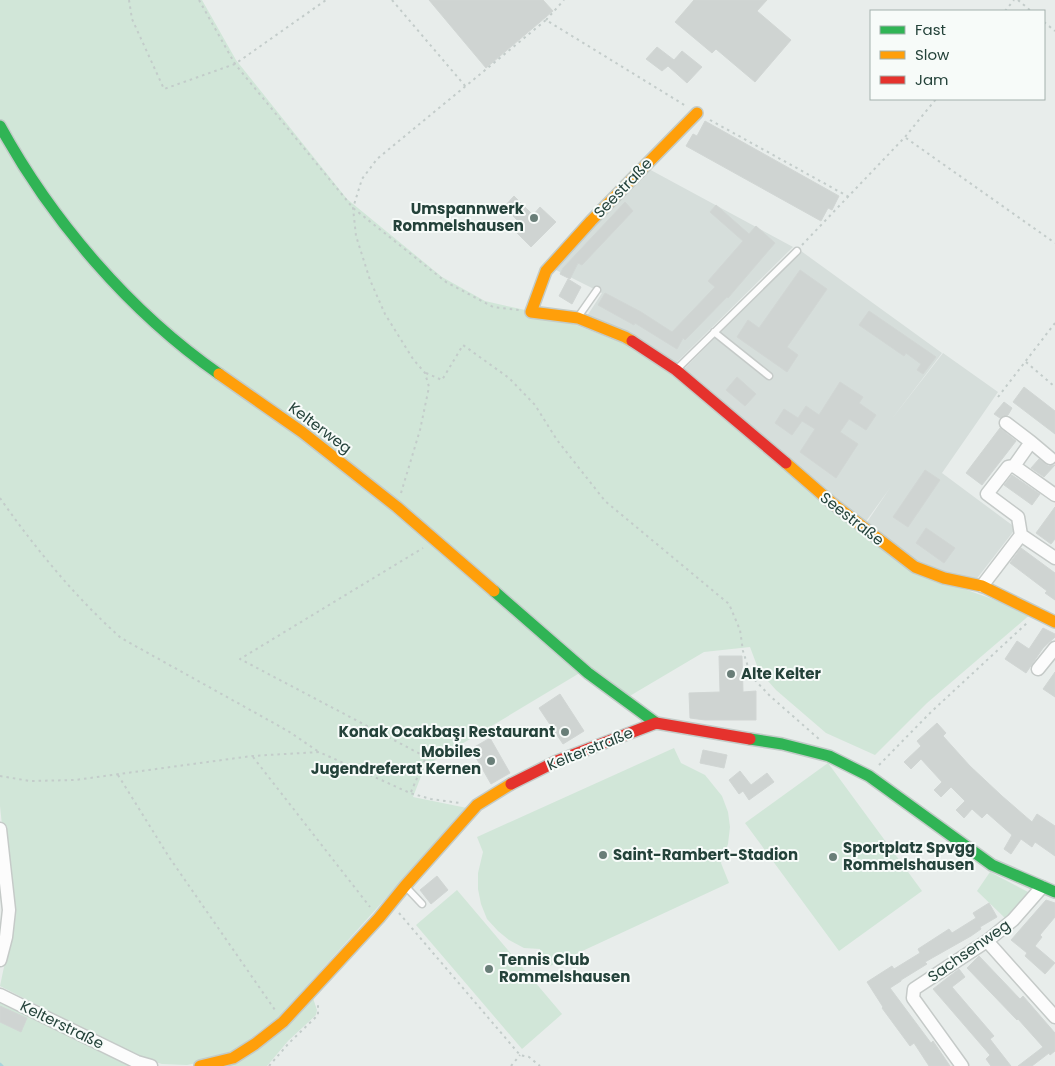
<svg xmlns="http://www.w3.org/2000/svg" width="1055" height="1066" font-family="Poppins,sans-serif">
<rect width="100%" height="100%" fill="#e8edeb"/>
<path fill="#d6dedb" d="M 647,168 L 793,247 L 675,364 L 587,316 L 602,293 L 554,269 Z
M 801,251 L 942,353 L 891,420 L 943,353 L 998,392 L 942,473 L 1016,528 L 975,581 L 918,565 L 865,525 L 890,488 L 864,524 L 683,370 Z"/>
<path fill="#d1e6d8" d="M 0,0 L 202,0 L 236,60 L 347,199 L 442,277 L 485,301 L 525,310 L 576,325 L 625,344 L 676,375 L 913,571 L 1032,613 L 927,703 L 875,755 L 826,733 L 776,690 L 759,671 L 750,647 L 704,652 L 628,697 L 588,668 L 425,766 L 413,797 L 467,808 L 279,1017 L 226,1057 L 187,1065 L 162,1064 L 139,1057 L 0,986 L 8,948 L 7,874 L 0,806 Z
M 674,748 L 681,763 L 705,775 L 722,796 L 728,812 L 730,827 L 728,844 L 721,863 L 729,883 L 550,966 L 545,958 L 543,958 L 540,949 L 524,948 L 509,940 L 498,931 L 487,919 L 481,904 L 478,889 L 478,873 L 483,852 L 477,837 Z
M 828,763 L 922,891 L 839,951 L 745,823 Z
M 990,872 L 1030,893 L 1006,919 L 977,891 Z
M 457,890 L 562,1014 L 522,1049 L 416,925 Z
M 313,998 L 317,1010 L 316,1015 L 288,1041 L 267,1066 L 219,1066 Z
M 0,1001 L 138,1066 L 0,1066 Z"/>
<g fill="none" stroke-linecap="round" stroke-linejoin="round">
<path stroke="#a9d4db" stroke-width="3" d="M 0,1064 L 2,1066"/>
</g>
<path fill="#cfd4d2" stroke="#d1d6d4" d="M 429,0 L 543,0 L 553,11 L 486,68 Z
M 694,0 L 767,0 L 757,11 L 791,40 L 755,82 L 716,49 L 712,53 L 675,22 Z
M 657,47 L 674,60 L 682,51 L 702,67 L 687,83 L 668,66 L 662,71 L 646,59 Z
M 705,121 L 839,196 L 832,210 L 828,208 L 821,221 L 686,146 L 693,134 L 697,136 Z
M 514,196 L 533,215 L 540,207 L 556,222 L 531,247 L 517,233 L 523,226 L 504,207 Z
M 625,202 L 633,211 L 582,265 L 578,263 L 570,279 L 560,274 L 563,268 Z
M 716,205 L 749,234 L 756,226 L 775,243 L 728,298 L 727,297 L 685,340 L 683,338 L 677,349 L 635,323 L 634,325 L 598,305 L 605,293 L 641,312 L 672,332 L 715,287 L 708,281 L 743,241 L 710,212 Z
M 800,270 L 827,289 L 787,347 L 798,355 L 787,372 L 737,337 L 748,320 L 759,328 Z
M 568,279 L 581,287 L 572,304 L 559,296 Z
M 869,311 L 936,357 L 923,374 L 917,370 L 921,364 L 906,353 L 904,356 L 859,325 Z
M 737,377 L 756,394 L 745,406 L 726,390 Z
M 840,382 L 863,397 L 859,403 L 876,415 L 866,430 L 849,419 L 840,432 L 858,444 L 836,478 L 800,452 L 815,429 L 802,421 L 792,435 L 775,423 L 784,409 L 798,418 L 806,406 L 819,415 Z
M 1024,387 L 1055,411 L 1055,434 L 1013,402 Z
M 1004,402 L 1012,408 L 1008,415 L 1000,418 L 994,414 Z
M 1000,428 L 1016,441 L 982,485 L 966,473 Z
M 1039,459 L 1048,466 L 1055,465 L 1044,477 L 1031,468 Z
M 925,470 L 940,480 L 908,527 L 893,517 Z
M 1012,475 L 1040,494 L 1032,505 L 1004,485 Z
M 1055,507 L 1055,539 L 1051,544 L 1036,533 Z
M 926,528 L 955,548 L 944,563 L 916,543 Z
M 1021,548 L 1055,573 L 1055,600 L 1045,593 L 1047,591 L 1010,563 Z
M 1043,628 L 1055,634 L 1055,637 L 1043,648 L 1026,673 L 1005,659 L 1017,641 L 1029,649 Z
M 719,656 L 742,656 L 743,692 L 756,691 L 756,720 L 705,720 L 690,718 L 689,693 L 720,692 Z
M 1055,672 L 1055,697 L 1043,689 Z
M 560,694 L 584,731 L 563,744 L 539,708 Z
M 937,723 L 946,733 L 943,736 L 970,766 L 1002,796 L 1032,822 L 1037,814 L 1055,826 L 1055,856 L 1035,842 L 1032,847 L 1021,839 L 1011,854 L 1004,849 L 1012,835 L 987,813 L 982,818 L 972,809 L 964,818 L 956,810 L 965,801 L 951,787 L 941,797 L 934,790 L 942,782 L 921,759 L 911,769 L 904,762 L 921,746 L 917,741 Z
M 490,738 L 510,773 L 491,784 L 471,749 Z
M 703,750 L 727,755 L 724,768 L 700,763 Z
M 740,771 L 751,785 L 767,773 L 774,782 L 749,800 L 743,791 L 739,794 L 729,780 Z
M 437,876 L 448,890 L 431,904 L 420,890 Z
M 1046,900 L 1055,903 L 1055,917 L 1040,935 L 1042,937 L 1035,946 L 1055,963 L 1045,974 L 1025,956 L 1027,953 L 1011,940 Z
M 989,903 L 997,917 L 980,927 L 981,929 L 971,936 L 925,962 L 927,964 L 901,980 L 901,981 L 890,988 L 931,1043 L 933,1041 L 950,1066 L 929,1066 L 914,1043 L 910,1046 L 882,1008 L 883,1007 L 867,982 L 892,966 L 894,969 L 920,953 L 918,949 L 949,929 L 952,933 L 976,918 L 973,913 Z
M 979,956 L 1020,999 L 1023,996 L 1055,1033 L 1055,1051 L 1050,1055 L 1049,1053 L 1032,1066 L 1018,1066 L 1043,1047 L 1018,1019 L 1017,1020 L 967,968 Z
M 959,969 L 965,977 L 952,987 L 994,1036 L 990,1039 L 1011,1066 L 991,1066 L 986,1059 L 990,1055 L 933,989 Z
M 0,1006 L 27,1018 L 21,1032 L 0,1022 Z"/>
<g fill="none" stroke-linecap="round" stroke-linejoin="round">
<g stroke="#c5cac8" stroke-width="9">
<path id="lane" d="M 578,317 L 597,290
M 714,332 L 769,376
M 677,369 L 797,251
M 406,887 L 422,904"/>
</g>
<g stroke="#c5cac8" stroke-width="15">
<path id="street" d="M 1006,423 L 1031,442 L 1014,466 L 1008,467 L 987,494 L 1018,517 L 1021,535
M 1031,442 L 1050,458
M 1014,466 L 1055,495
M 982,586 L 1021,535 L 1055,558
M 1038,669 L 1055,648
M 0,829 L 9,910 L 6,937 L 0,960
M 987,941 L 1055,1017
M 0,995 L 137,1062 L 151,1066
M 962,1066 L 913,998 L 914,989 L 987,941 L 1013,920 L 1042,887"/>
</g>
<g stroke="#c3cbc8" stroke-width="14">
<path id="fast" d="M 0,126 C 52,221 130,312 219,374
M 494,591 L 588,673 L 656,723
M 750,739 L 782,744 L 829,756 L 869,776 L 992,865 L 1055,892"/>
</g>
<g stroke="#c3cbc8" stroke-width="14">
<path id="slow" d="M 632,341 L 625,337 L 578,318 L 531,312 L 546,271 L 591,221 L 697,113
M 219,374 L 302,432 L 397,507 L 494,591
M 786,463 L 832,503 L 915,567 L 944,578 L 982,586 L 1055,622
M 200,1066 L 233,1058 L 255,1044 L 283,1022 L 379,918 L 405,886 L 477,805 L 511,784"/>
</g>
<g stroke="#c3cbc8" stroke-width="14">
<path id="jam" d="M 632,341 L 676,370 L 786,463
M 511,784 L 557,761 L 656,723 L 750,739"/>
</g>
<path stroke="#c3ccca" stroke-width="2" stroke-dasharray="2.5 4" stroke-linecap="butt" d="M 129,0 L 132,19 L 164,89 L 235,64 L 326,0
M 199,0 L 235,64 L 353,208 L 446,282 L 493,307 L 519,310
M 392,0 L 466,87
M 1018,0 L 1031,11
M 1005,11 L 1014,0
M 546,20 L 564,0
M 1044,22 L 1055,31
M 710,120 L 849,197
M 906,138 L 1055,243
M 802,245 L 905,137 L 936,99
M 1026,362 L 1055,387
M 426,373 L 442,380 L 463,345 L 509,378 L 535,405 L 557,440 L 605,501 L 729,604 L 740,630 L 743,651 L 751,676 L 770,696 L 819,739
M 998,397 L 1055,323
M 401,493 L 420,430 L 429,387 L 425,373 L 413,359 L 385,314 L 370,280 L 356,236 L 353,208 L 362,179 L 377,159 L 546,20 L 686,106
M 0,498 C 35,548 75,597 121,638 L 288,731 L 319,752
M 253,757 L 370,907
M 879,765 L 931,712 L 1027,623
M 118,775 L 169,857 L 275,1010
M 0,776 L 30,781 L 75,780 L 252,756 L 319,752 L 410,793 L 431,799 L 460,803
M 411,792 L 426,757 L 240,659 L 423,548
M 399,913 L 520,1055 L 529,1057 L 540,1066
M 269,1066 L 289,1043 L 318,1015 L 318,1005
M 511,1066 L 520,1055"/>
<use href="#lane" stroke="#fcfcfc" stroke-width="6"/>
<use href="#street" stroke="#fcfcfc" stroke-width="12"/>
<use href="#fast" stroke="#30b455" stroke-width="11"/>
<use href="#slow" stroke="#ff9f0a" stroke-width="11"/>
<use href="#jam" stroke="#e5322d" stroke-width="11"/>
</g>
<g fill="#697e78" stroke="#f7fbf9" stroke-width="2">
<circle cx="534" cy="218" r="5"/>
<circle cx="731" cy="674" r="5"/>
<circle cx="565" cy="732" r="5"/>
<circle cx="491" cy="761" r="5"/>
<circle cx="603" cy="855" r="5"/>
<circle cx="833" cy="857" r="5"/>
<circle cx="489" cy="969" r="5"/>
</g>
<g text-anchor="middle" stroke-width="4" stroke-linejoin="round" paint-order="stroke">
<g font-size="15" fill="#24423a" stroke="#f7fbf9">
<text transform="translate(623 188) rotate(-46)" y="5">Seestraße</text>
<text transform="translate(320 428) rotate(37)" y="5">Kelterweg</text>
<text transform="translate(852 519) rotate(38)" y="5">Seestraße</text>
<text transform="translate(590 749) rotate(-22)" y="5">Kelterstraße</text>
<text transform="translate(969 951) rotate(-35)" y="5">Sachsenweg</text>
<text transform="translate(62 1025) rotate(26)" y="5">Kelterstraße</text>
</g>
<g font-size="15" font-weight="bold" fill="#24423a" stroke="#f7fbf9" text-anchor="start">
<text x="524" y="214" text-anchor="end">Umspannwerk<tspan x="524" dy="17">Rommelshausen</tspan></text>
<text x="741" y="679">Alte Kelter</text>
<text x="555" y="737" text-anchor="end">Konak Ocakbaşı Restaurant</text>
<text x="481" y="757" text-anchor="end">Mobiles<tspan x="481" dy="17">Jugendreferat Kernen</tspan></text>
<text x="843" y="853">Sportplatz Spvgg<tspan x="843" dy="17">Rommelshausen</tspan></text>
<text x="613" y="860">Saint-Rambert-Stadion</text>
<text x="499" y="965">Tennis Club<tspan x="499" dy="17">Rommelshausen</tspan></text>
</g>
</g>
<rect x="870" y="10" width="175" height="90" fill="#f7fbf9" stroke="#a3b1ad"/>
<rect x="880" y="26" width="25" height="8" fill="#30b455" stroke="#a3b1ad"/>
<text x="915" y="35" font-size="15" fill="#24423a">Fast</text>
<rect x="880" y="51" width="25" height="8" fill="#ff9f0a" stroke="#a3b1ad"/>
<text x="915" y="60" font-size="15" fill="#24423a">Slow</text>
<rect x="880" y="76" width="25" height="8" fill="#e5322d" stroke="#a3b1ad"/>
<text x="915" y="85" font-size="15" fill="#24423a">Jam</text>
</svg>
